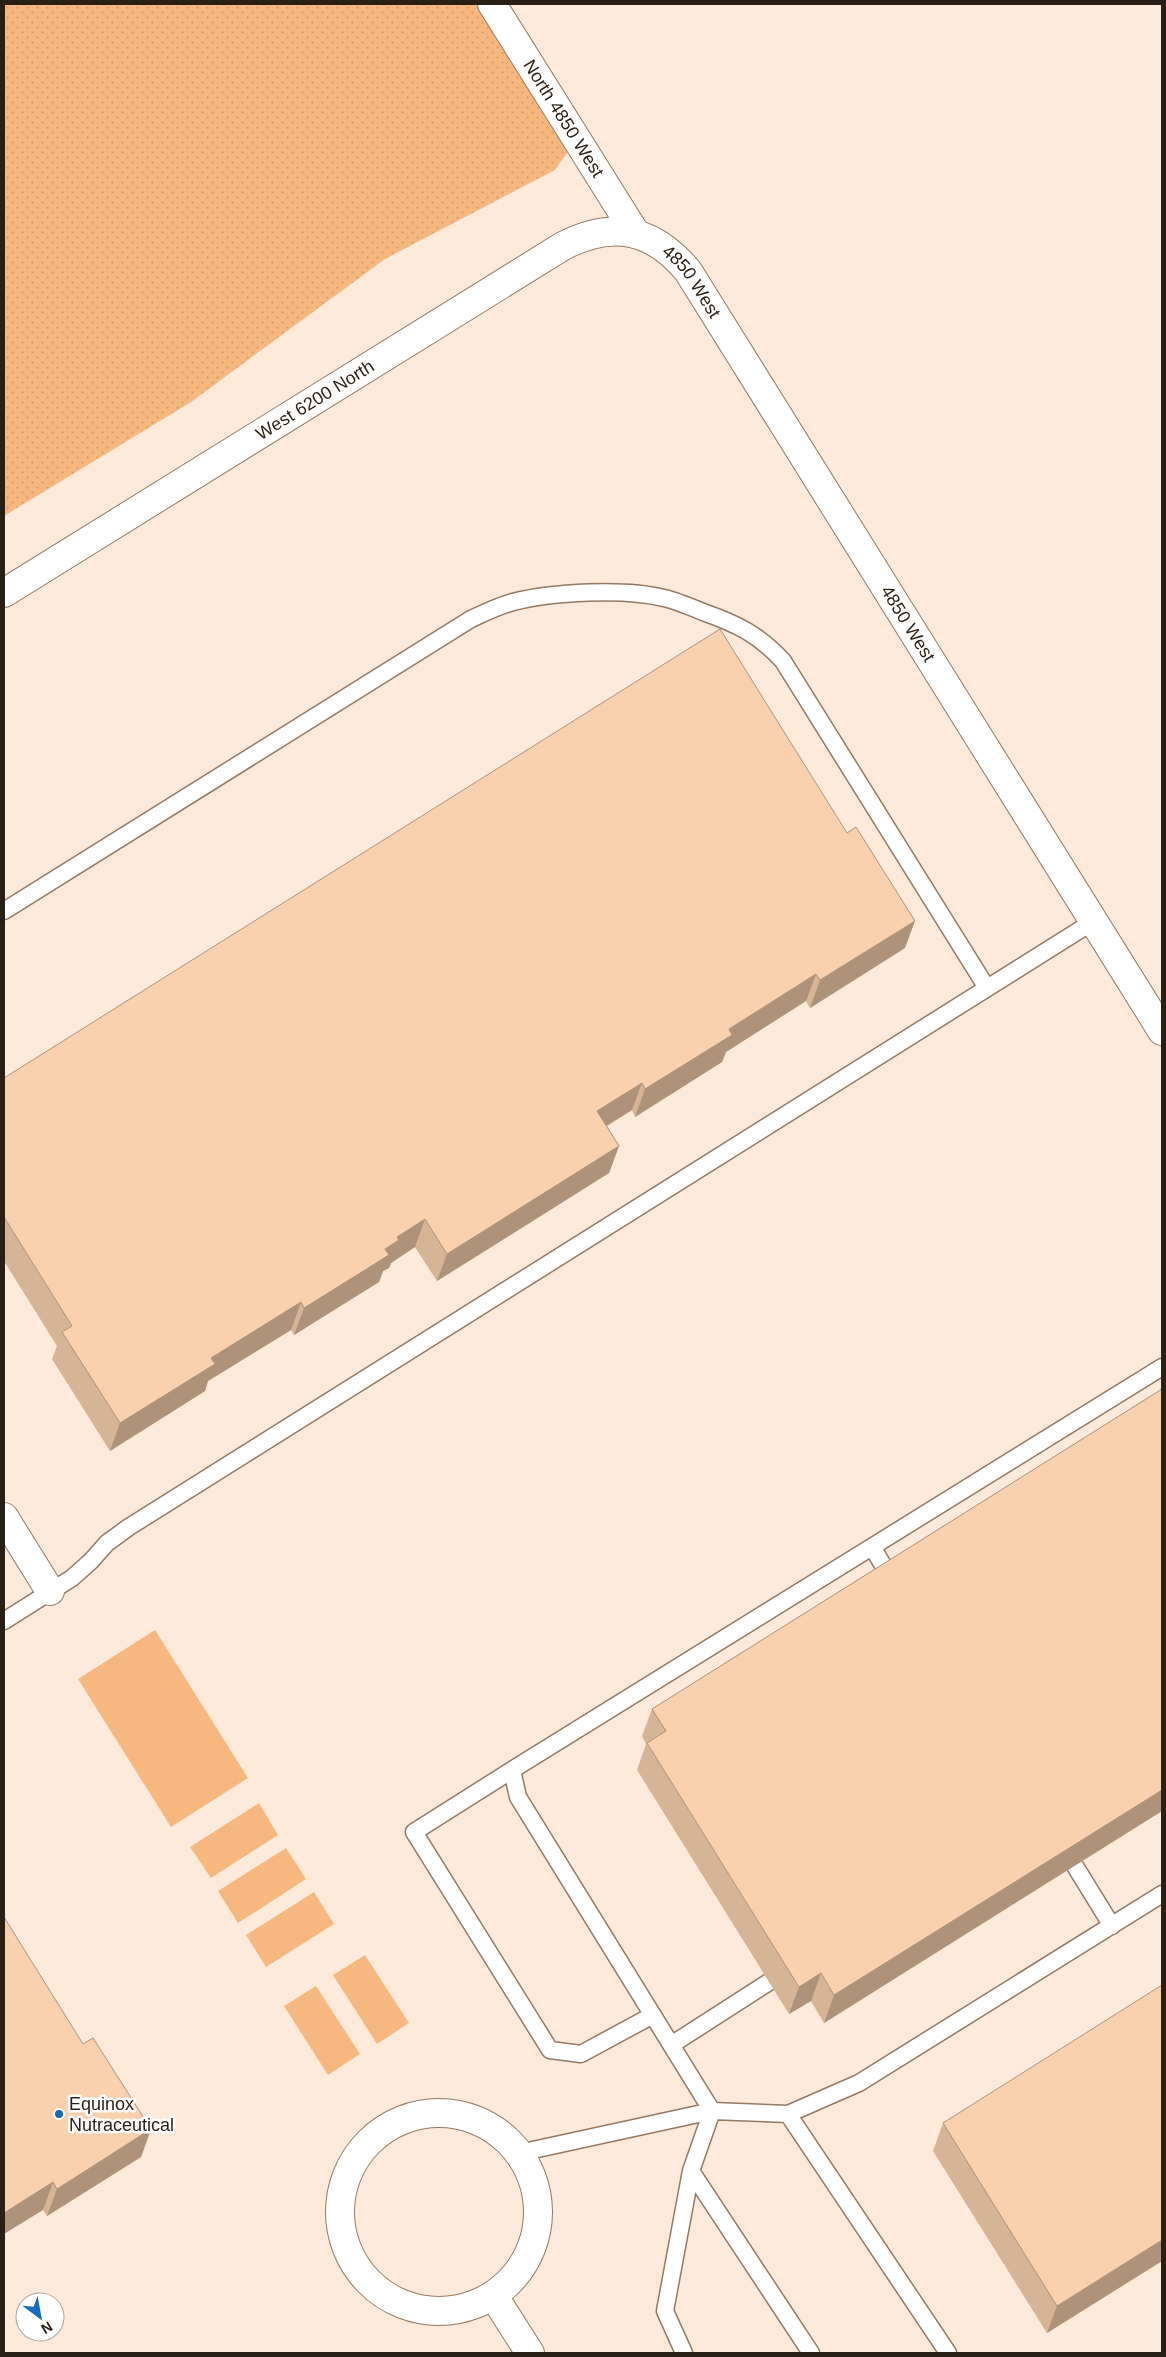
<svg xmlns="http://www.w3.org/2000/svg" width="1166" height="2357" font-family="Helvetica,sans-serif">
<defs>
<pattern id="grass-dots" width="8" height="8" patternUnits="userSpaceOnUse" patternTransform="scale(1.25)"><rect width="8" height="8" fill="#f7b880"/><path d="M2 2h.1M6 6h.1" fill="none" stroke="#d49e6e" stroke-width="1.8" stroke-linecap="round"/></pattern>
</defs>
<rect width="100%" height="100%" fill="#fdeada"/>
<path fill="url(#grass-dots)" d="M 4,4 L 483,4 L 572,146 L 555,170 L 385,259 L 191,402 L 4,516 Z"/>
<path fill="#f7b880" d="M 155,1630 L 248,1778 L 171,1827 L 78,1679 Z
M 259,1803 L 278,1835 L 211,1878 L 190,1847 Z
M 286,1848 L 306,1879 L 238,1923 L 218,1891 Z
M 314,1892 L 334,1924 L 266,1967 L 246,1935 Z
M 365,1955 L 409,2023 L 377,2044 L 333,1975 Z
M 316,1986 L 360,2054 L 328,2075 L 284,2006 Z"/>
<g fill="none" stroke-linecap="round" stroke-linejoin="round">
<g stroke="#957962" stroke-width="19">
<path id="lane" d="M 4,911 L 471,619 C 484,613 498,606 513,602 C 552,592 625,588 664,598 C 677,601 691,607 703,612 C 737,624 758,634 783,661 L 987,988
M 872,1547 L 892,1580
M 4,1621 L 72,1578 L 91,1561 L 107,1543 L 129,1527 L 1094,921
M 512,1770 L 414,1832 L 550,2050 L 581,2054 L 653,2015
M 1075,1866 L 1112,1926
M 671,2045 L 769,1982
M 788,2114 L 948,2353
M 519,2153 L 712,2111 L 788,2114 L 859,2083 L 1162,1894
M 691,2171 L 811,2353
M 684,2353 L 665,2311 L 691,2171 L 712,2111 L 518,1797 L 512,1770 L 1162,1367"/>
</g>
<g stroke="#957962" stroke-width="30">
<g id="street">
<path id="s1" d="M 492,4 L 636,234"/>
<path id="s2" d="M 4,593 L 563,246 C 613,220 653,229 688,271 L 1162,1031"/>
<path d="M 4,1517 L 50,1591"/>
<circle cx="439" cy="2212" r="99"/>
<path d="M 493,2295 L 530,2353"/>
</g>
</g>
<use href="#lane" stroke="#fff" stroke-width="16"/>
<use href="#street" stroke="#fff" stroke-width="28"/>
</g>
<path fill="#d6b496" d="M 905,948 L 810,1008 L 806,1001 L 726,1052 L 722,1062 L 635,1117 L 632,1110 L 607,1126 L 619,1146 L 609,1173 L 437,1281 L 415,1247 L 391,1263 L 389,1268 L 383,1271 L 379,1282 L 294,1335 L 291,1330 L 208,1381 L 205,1391 L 110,1451 L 52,1359 L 57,1346 L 4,1261 L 4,1078 Z
M 1162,1389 L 1162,1811 L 824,2023 L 811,2001 L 789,2014 L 637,1770 L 646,1744 L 642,1736 L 652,1709 Z
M 83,2044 L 151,2129 L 141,2157 L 47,2216 L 43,2210 Z
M 943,2123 L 1162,2261 L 1047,2333 L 933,2151 Z"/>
<path fill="#ae927a" d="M 915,921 L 905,948 L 810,1008 L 820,980 Z
M 816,974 L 806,1001 L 726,1052 L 722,1062 L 635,1117 L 645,1089 L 729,1029 Z
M 642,1083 L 632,1110 L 587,1138 L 597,1111 Z
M 619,1146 L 609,1173 L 437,1281 L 447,1254 Z
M 425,1219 L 415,1247 L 391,1263 L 389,1268 L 383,1271 L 379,1282 L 294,1335 L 304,1308 L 385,1249 L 397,1237 Z
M 301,1302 L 291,1330 L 208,1381 L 205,1391 L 110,1451 L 120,1423 L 211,1358 Z
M 1162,1790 L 1162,1811 L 824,2023 L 834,1995 Z
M 821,1973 L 811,2001 L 789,2014 L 799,1987 Z
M 151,2129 L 141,2157 L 47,2216 L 57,2189 Z
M 53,2182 L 43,2210 L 4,2234 L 4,2213 Z
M 1162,2240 L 1162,2261 L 1047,2333 L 1057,2306 Z"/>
<path fill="#f9d1af" stroke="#ae927a" d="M 720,629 L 847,833 L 856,827 L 915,921 L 820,980 L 816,974 L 729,1029 L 732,1035 L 645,1089 L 642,1083 L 597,1111 L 619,1146 L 447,1254 L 425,1219 L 397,1237 L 399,1240 L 385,1249 L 389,1255 L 304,1308 L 301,1302 L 211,1358 L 215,1364 L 120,1423 L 62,1332 L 72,1326 L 4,1217 L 4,1078 Z
M 1162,1389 L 1162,1790 L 834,1995 L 821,1973 L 799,1987 L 647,1743 L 666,1731 L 652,1709 Z
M 4,1917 L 83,2044 L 93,2038 L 151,2129 L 57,2189 L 53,2182 L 4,2213 Z
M 1162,1985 L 1162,2240 L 1057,2306 L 943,2123 Z"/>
<circle fill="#126cb9" stroke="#fff" stroke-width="2" cx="59" cy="2114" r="5"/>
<g text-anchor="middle" stroke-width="5" stroke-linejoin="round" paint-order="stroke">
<g font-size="18" fill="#2a1f15" stroke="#fff">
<text dy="6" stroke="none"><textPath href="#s1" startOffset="135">North 4850 West</textPath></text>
<text dy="6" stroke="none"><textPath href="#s2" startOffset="809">4850 West</textPath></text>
<text dy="6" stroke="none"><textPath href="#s2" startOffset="366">West 6200 North</textPath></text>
<text dy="6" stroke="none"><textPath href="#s2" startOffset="1214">4850 West</textPath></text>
</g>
<g font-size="18" fill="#2a1f15" stroke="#fff" text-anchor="start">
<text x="69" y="2110">Equinox<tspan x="69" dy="21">Nutraceutical</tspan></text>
</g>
</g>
<rect width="1166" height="2357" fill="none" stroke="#2a1f15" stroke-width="10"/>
<g transform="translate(40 2317) rotate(148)"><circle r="24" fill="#ffffff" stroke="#aaa5a1"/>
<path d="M0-4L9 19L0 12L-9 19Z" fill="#126cb9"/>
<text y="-8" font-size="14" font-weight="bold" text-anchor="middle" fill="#2a1f15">N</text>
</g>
</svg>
